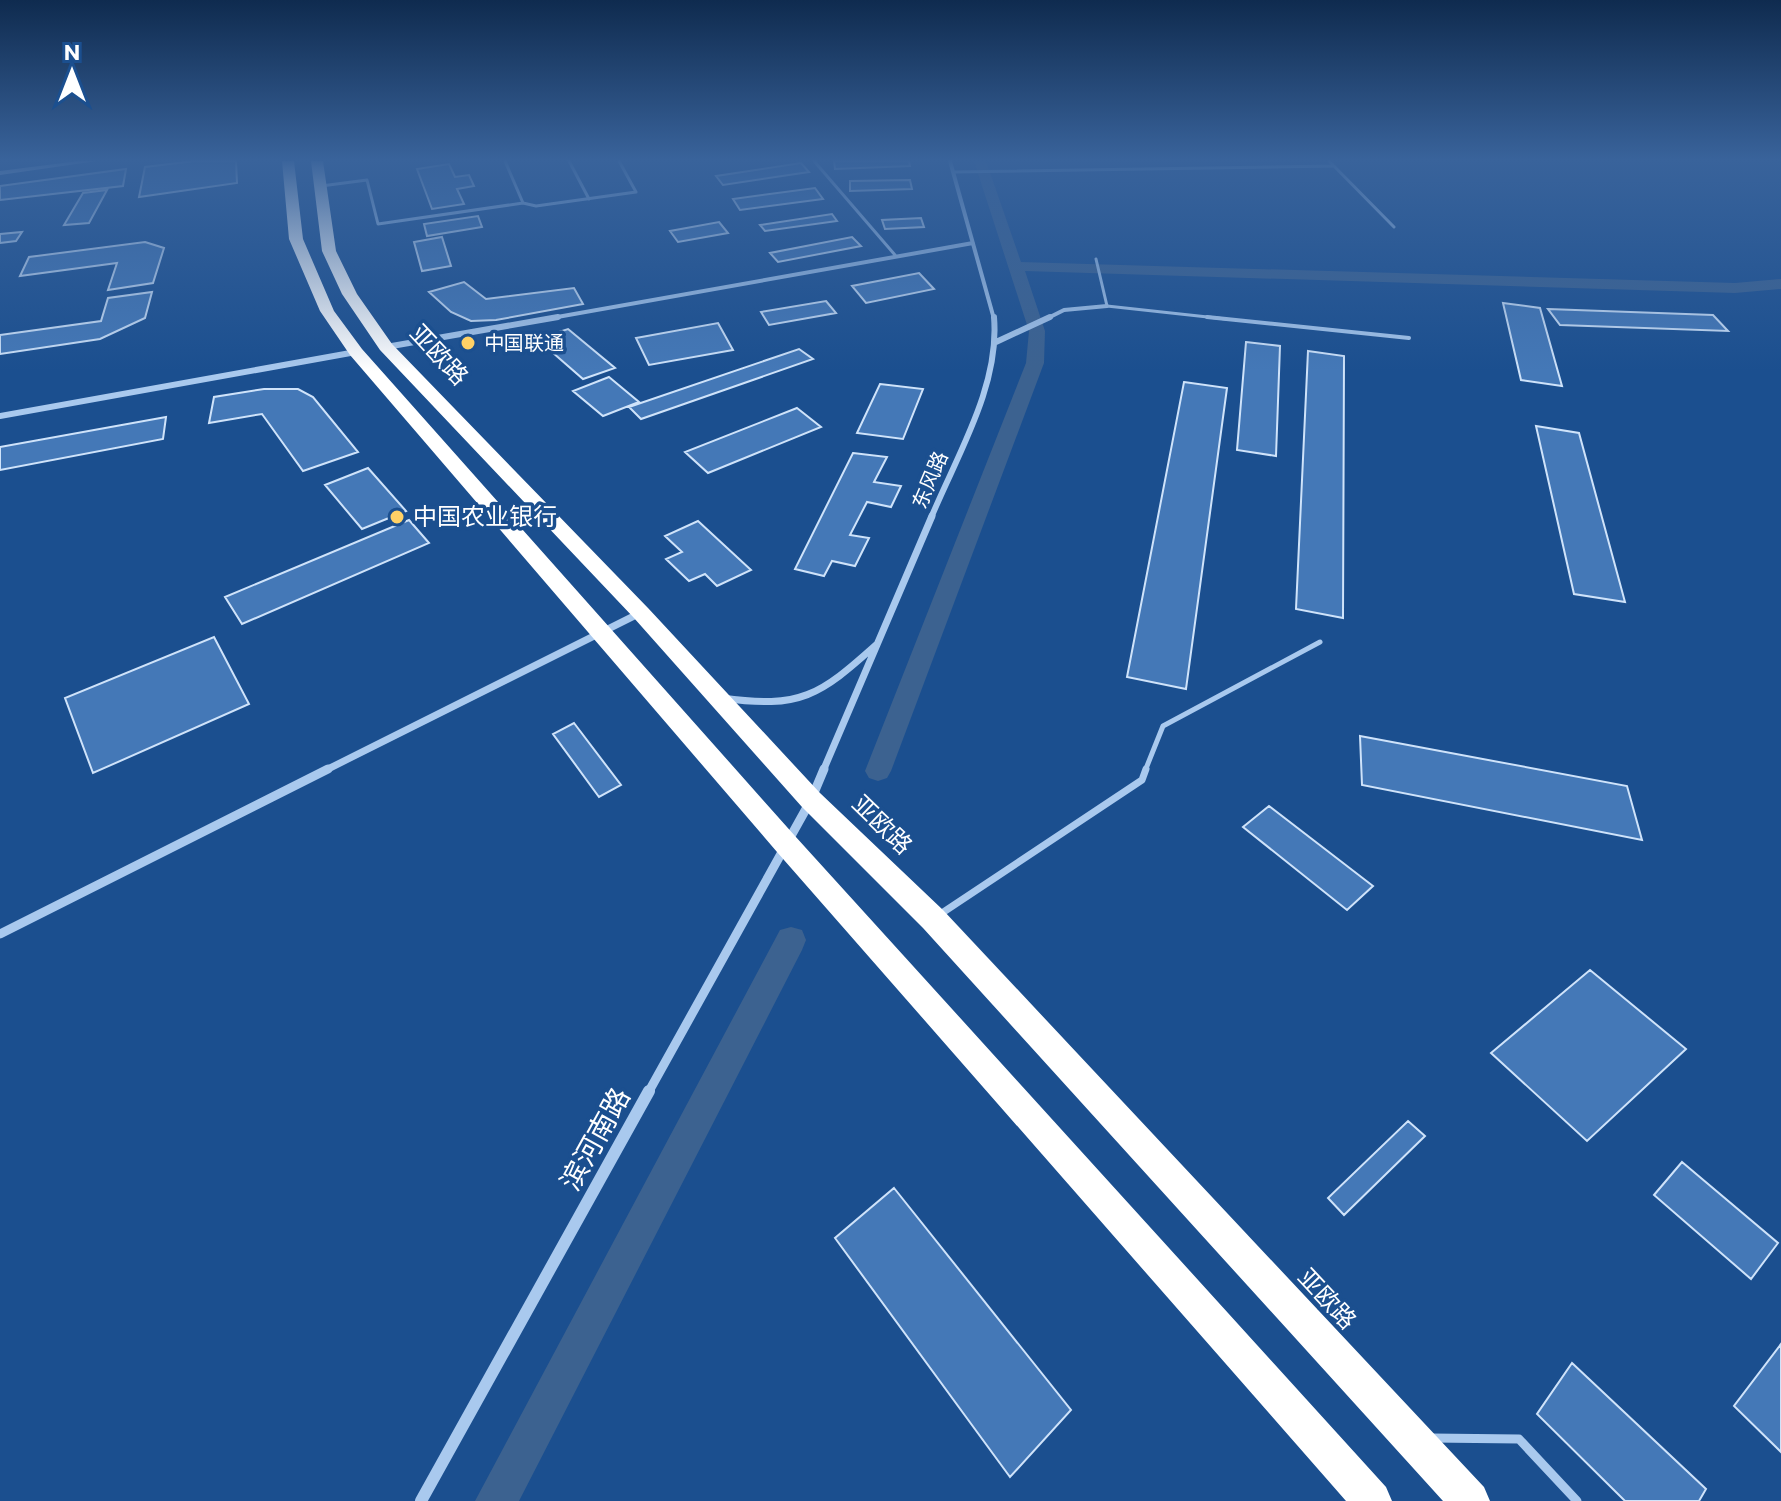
<svg xmlns="http://www.w3.org/2000/svg" width="1781" height="1501" font-family="Commissioner,'Noto Sans SC',sans-serif">
<rect width="100%" height="100%" fill="#1b4f8f"/>
<g fill="none" stroke-linecap="round" stroke-linejoin="round">
<path fill="#3c6290" fill-rule="evenodd" d="M 974,161 L 986,161 L 1021,262 L 1735,283 L 1781,279 L 1781,289 L 1735,293 L 1025,271 L 1045,331 L 1044,363 L 891,771 L 887,778 L 878,781 L 869,778 L 865,771 L 1026,363 L 1029,331 Z
M 791,927 L 802,930 L 806,940 L 802,950 L 519,1501 L 475,1501 L 780,930 Z"/>
</g>
<path fill="#4478b7" stroke="#cfe3fa" stroke-width="2" d="M 195,161 L 236,161 L 237,183 L 139,197 L 145,167 Z
M 834,161 L 909,161 L 910,166 L 835,169 Z
M 801,163 L 809,172 L 723,185 L 716,176 Z
M 449,164 L 455,177 L 469,175 L 474,186 L 457,189 L 464,204 L 432,209 L 417,169 Z
M 126,169 L 123,186 L 0,200 L 0,186 Z
M 910,180 L 912,189 L 850,191 L 850,181 Z
M 815,188 L 823,199 L 740,210 L 733,199 Z
M 107,190 L 89,223 L 64,225 L 83,193 Z
M 832,214 L 837,221 L 765,231 L 760,225 Z
M 478,216 L 482,227 L 427,236 L 424,224 Z
M 921,218 L 924,227 L 885,229 L 882,220 Z
M 719,222 L 728,233 L 678,242 L 670,231 Z
M 22,232 L 16,241 L 0,243 L 0,234 Z
M 442,237 L 451,266 L 422,271 L 414,242 Z
M 852,237 L 861,246 L 778,262 L 770,253 Z
M 145,242 L 164,248 L 153,283 L 108,290 L 117,263 L 20,276 L 29,257 Z
M 919,273 L 934,289 L 866,303 L 852,286 Z
M 464,282 L 486,299 L 574,288 L 583,304 L 496,320 L 471,321 L 451,312 L 429,292 Z
M 152,292 L 145,318 L 100,339 L 0,354 L 0,335 L 101,321 L 108,298 Z
M 826,301 L 836,313 L 769,325 L 761,312 Z
M 1503,303 L 1540,308 L 1562,386 L 1521,380 Z
M 1548,309 L 1713,315 L 1728,331 L 1560,325 Z
M 718,323 L 733,350 L 649,365 L 636,338 Z
M 568,329 L 615,368 L 583,379 L 537,339 Z
M 1246,342 L 1280,346 L 1276,456 L 1237,450 Z
M 799,349 L 813,359 L 641,419 L 629,407 Z
M 1308,351 L 1344,356 L 1343,618 L 1296,609 Z
M 609,377 L 639,402 L 603,416 L 573,391 Z
M 1184,382 L 1227,388 L 1186,689 L 1127,677 Z
M 880,384 L 923,389 L 903,439 L 857,433 Z
M 264,389 L 298,389 L 313,397 L 358,452 L 303,471 L 262,414 L 209,423 L 214,397 Z
M 797,408 L 821,427 L 708,473 L 685,452 Z
M 166,417 L 163,439 L 0,470 L 0,447 Z
M 1536,426 L 1579,433 L 1625,602 L 1574,594 Z
M 853,453 L 887,457 L 874,482 L 901,486 L 891,507 L 867,502 L 850,535 L 869,538 L 855,566 L 832,561 L 824,576 L 795,569 Z
M 368,468 L 406,511 L 362,529 L 325,485 Z
M 409,520 L 429,543 L 242,624 L 225,597 Z
M 698,521 L 751,570 L 717,586 L 705,574 L 689,581 L 666,559 L 682,552 L 665,536 Z
M 214,637 L 249,704 L 93,773 L 65,698 Z
M 574,723 L 621,785 L 599,797 L 553,734 Z
M 1360,736 L 1627,786 L 1642,840 L 1362,785 Z
M 1269,806 L 1373,886 L 1347,910 L 1243,827 Z
M 1590,970 L 1686,1049 L 1587,1141 L 1491,1053 Z
M 1408,1121 L 1425,1136 L 1344,1215 L 1328,1198 Z
M 1682,1162 L 1778,1243 L 1751,1279 L 1654,1195 Z
M 894,1188 L 1071,1410 L 1010,1477 L 835,1238 Z
M 1781,1344 L 1781,1452 L 1734,1406 Z
M 1572,1363 L 1706,1489 L 1699,1501 L 1625,1501 L 1537,1414 Z"/>
<g fill="none" stroke-linecap="round" stroke-linejoin="round">
<path stroke="#a9c9ee" stroke-width="3" d="M 505,161 L 523,203 L 536,206 L 636,192 L 619,161
M 569,161 L 589,199
M 814,161 L 895,255
M 1329,161 L 1394,227
M 953,172 L 1333,166
M 321,186 L 367,180 L 378,224 L 523,203
M 1096,259 L 1107,306 L 1226,319"/>
<path stroke="#a9c9ee" stroke-width="4" d="M 1207,317 L 1409,338"/>
<path stroke="#a9c9ee" stroke-width="5" d="M 1145,771 L 1163,726 L 1320,642"/>
<path stroke="#a9c9ee" stroke-width="7" d="M 939,915 L 1142,780 L 1146,769"/>
<path stroke="#a9c9ee" stroke-width="9" d="M 1432,1438 L 1519,1439 L 1577,1501"/>
<path stroke="#a9c9ee" stroke-width="4" d="M 950,161 L 994,319
M 546,319 L 973,243
M 1046,319 L 1064,310 L 1107,306"/>
<path stroke="#a9c9ee" stroke-width="6" d="M 996,342 L 1050,317
M 386,347 L 558,317
M 0,416 L 356,352
M 931,518 C 957,455 1000,386 994,317"/>
<path stroke="#a9c9ee" stroke-width="7" d="M 722,698 C 801,709 819,696 877,644
M 324,771 L 640,613
M 823,771 L 932,516"/>
<path stroke="#a9c9ee" stroke-width="9" d="M 0,934 L 328,769
M 648,1093 L 811,800 L 824,769"/>
<path stroke="#a9c9ee" stroke-width="12" d="M 421,1501 L 649,1091"/>
<path fill="#d6e6fa" fill-rule="evenodd" d="M 78,161 L 97,161 L 0,175 L 0,171 Z"/>
<path fill="#fff" fill-rule="evenodd" d="M 282,161 L 294,161 L 303,239 L 334,311 L 362,349 L 795,836 L 1386,1487 L 1392,1501 L 1346,1501 L 777,852 L 350,355 L 320,311 L 289,239 Z
M 311,161 L 323,161 L 336,251 L 357,294 L 392,344 L 648,608 L 820,793 L 943,910 L 1484,1487 L 1490,1501 L 1443,1501 L 923,928 L 802,807 L 634,618 L 380,350 L 342,294 L 322,251 Z"/>
</g>
<linearGradient id="sky" x2="0" y2="1"><stop stop-color="#0f2b4f"/><stop offset="0.43" stop-color="#39639b"/><stop offset="1" stop-color="#39639b" stop-opacity="0"/></linearGradient>
<rect width="1781" height="371" fill="url(#sky)"/>
<g fill="#ffd166" stroke="#1b4f8f" stroke-width="3">
<circle cx="468" cy="343" r="8"/>
<circle cx="397" cy="517" r="8"/>
</g>
<g text-anchor="middle" stroke-width="7" stroke-linejoin="round" paint-order="stroke">
<g font-size="20" fill="#fff" stroke="#1b4f8f" text-anchor="start">
<text x="484" y="350">中国联通</text>
</g>
<g font-size="20" fill="#fff" stroke="#1b4f8f">
<text transform="translate(930 480) rotate(-67)" y="7">东风路</text>
</g>
<g font-size="24" fill="#fff" stroke="#1b4f8f">
<text transform="translate(439 355) rotate(47)" y="8">亚欧路</text>
<text transform="translate(882 825) rotate(44)" y="8">亚欧路</text>
<text transform="translate(1327 1299) rotate(47)" y="8">亚欧路</text>
</g>
<g font-size="24" fill="#fff" stroke="#1b4f8f" text-anchor="start">
<text x="413" y="525">中国农业银行</text>
</g>
<g font-size="28" fill="#fff" stroke="#1b4f8f">
<text transform="translate(595 1139) rotate(-61)" y="10">滨河南路</text>
</g>
</g>
<g transform="translate(72 72)" stroke="#1b4f8f" stroke-width="6" paint-order="stroke">
<path d="M0-6L14 30L0 20L-14 30Z" fill="#ffffff"/>
<text y="-12" font-size="22" font-weight="bold" text-anchor="middle" fill="#ffffff">N</text>
</g>
</svg>
